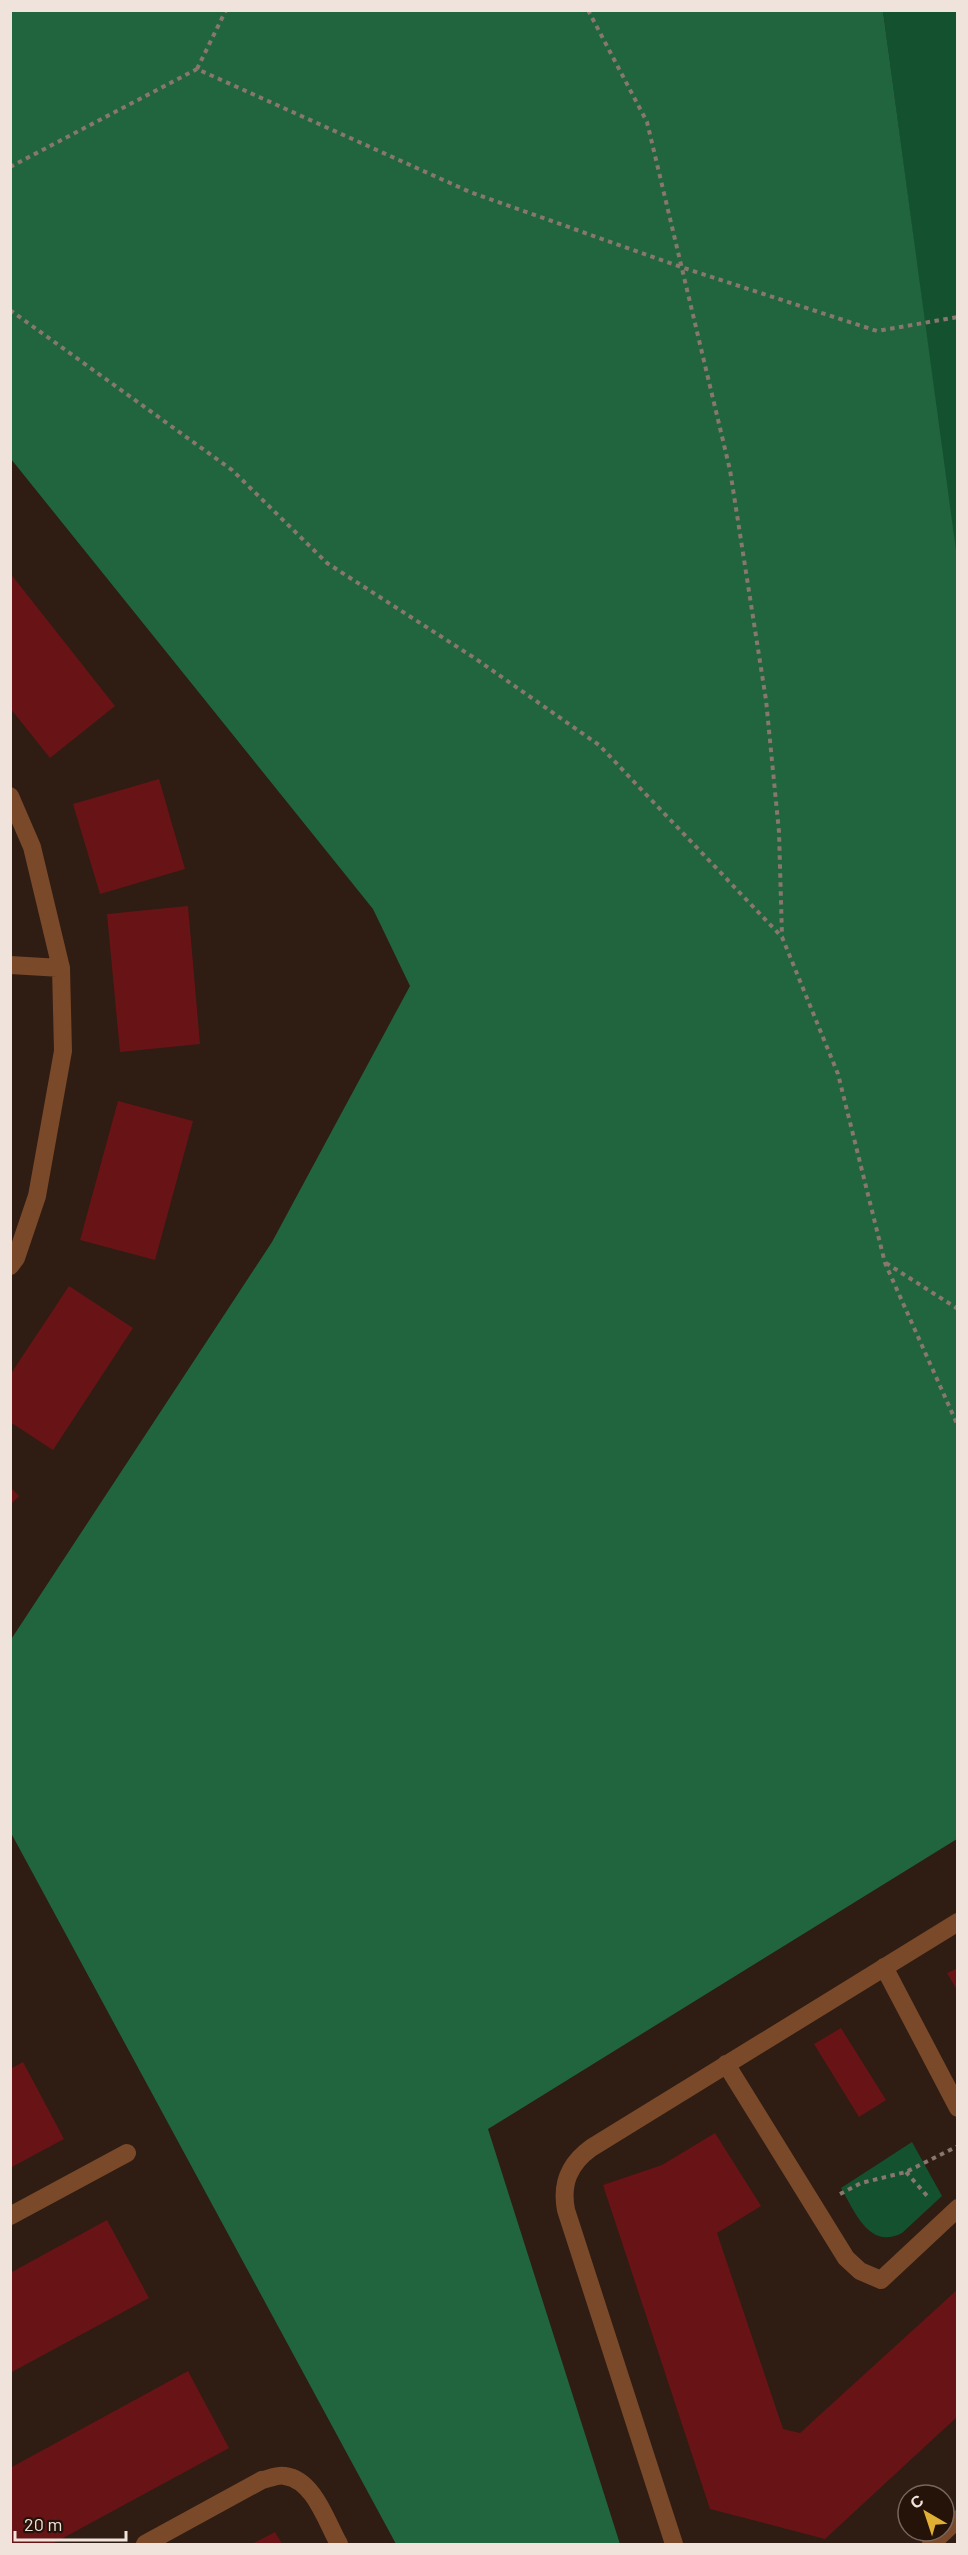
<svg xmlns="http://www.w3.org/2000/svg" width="968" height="2555" font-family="Barlow,sans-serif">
<rect width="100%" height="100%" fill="#2f1c12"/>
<path fill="#13512f" d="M 883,11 L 957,11 L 957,565 Z
M 912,2142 L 942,2196 L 902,2233 C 869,2250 855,2212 841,2188 Z"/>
<path fill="#20653e" d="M 10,11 L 883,11 L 958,565 L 957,1839 L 488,2129 L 620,2544 L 396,2544 L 11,1833 L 10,1641 L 272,1242 L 410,986 L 373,909 L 11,459 Z"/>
<path fill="#681416" d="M 10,573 L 115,706 L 50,758 L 10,708 Z
M 159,779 L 185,869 L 100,894 L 73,804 Z
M 188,906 L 200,1044 L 120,1052 L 107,914 Z
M 118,1101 L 193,1121 L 155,1260 L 80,1240 Z
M 69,1286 L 133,1328 L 53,1450 L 10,1422 L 10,1375 Z
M 10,1487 L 19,1496 L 10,1505 Z
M 958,1968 L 958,1992 L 947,1973 Z
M 841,2028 L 886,2100 L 859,2117 L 814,2044 Z
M 23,2062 L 64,2139 L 10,2168 L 10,2069 Z
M 715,2133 L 761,2206 L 717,2233 L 783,2429 L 800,2433 L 958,2289 L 958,2416 L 825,2539 L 710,2509 L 603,2185 L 662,2165 Z
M 107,2220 L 149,2298 L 10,2373 L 10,2273 Z
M 188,2371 L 229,2448 L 52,2544 L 10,2544 L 10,2468 Z
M 275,2532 L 282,2544 L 252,2544 Z"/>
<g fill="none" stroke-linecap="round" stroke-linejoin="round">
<path stroke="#87776e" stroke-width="4" stroke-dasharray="4.5 4.5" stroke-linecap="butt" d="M 588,10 L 647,122 L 730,470 L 766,700 L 779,832 L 782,936
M 197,69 L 226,10
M 10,167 L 197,69 L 470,192 L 681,267 L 877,331 L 958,317
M 10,310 L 232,470 L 327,563 L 476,659 L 599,745 L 782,937 L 838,1074 L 885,1263 L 958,1426
M 886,1263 L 958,1309
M 906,2172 L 929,2198
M 840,2194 L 861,2183 L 906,2172 L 958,2146"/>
<path stroke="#79492a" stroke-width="18" d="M 10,796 L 32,847 L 61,968
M 10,965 L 61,968 L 63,1051 L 37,1196 L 16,1258 L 10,1266
M 884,1967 L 958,2108
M 726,2064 L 846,2258 L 860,2271 L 881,2280 L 958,2208
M 10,2216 L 127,2153
M 145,2544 L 262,2480 C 269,2479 278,2474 285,2476 C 314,2480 326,2521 339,2544
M 674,2544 L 566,2210 C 561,2184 569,2164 591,2148 L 958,1922
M 931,2544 L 958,2519"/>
</g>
<rect width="968" height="2555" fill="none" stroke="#f0e3dc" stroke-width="24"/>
<g transform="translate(926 2513) rotate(321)"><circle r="28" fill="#251309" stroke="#76665d" stroke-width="1.5"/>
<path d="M0-4.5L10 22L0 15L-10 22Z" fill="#e0b034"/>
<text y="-9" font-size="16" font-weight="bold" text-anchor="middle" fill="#f0e3dc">С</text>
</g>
<path d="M15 2531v9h111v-9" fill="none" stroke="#f0e3dc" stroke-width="3"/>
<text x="24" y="2531" font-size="18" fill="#f0e3dc" stroke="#251309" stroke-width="4.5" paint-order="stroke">20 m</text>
</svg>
